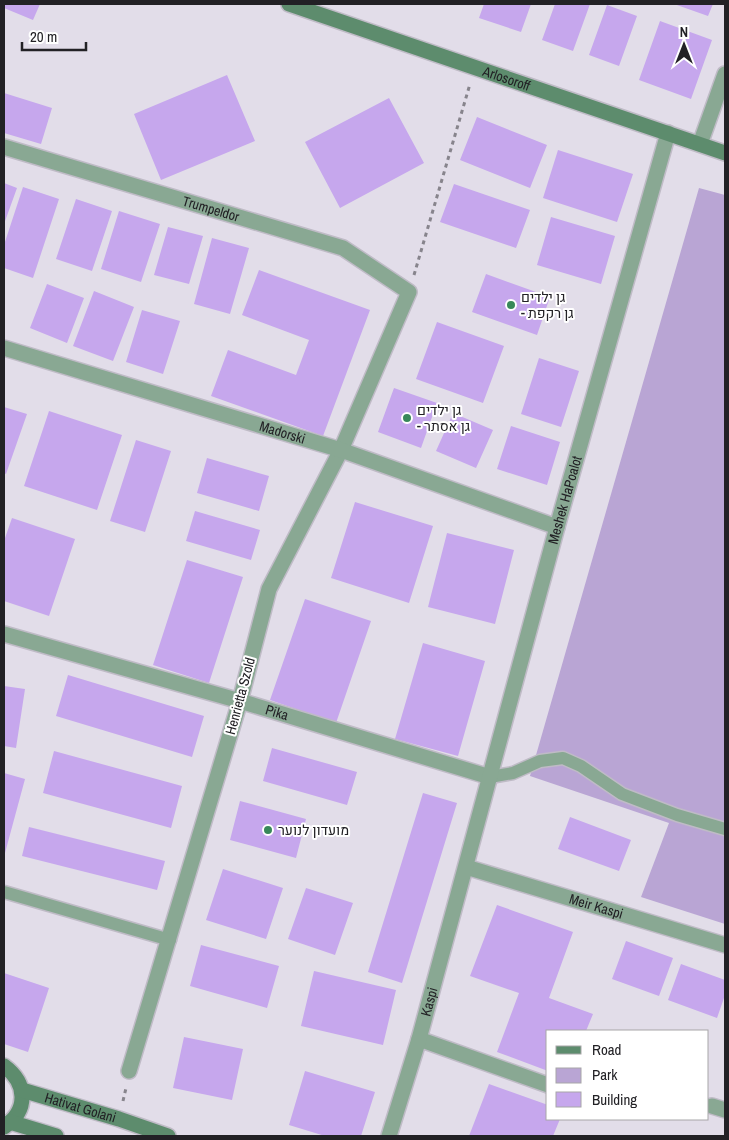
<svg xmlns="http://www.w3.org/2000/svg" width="729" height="1140" font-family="'Archivo Narrow',Heebo,sans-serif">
<rect width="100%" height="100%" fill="#e2dde9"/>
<path fill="#b9a5d4" d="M 699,188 L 725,195 L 725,924 L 641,897 L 669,823 L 530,776 Z"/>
<path fill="#c6a7ed" d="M 4,4 L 40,4 L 33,20 L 4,8 Z
M 484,4 L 531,4 L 521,32 L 479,18 Z
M 555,4 L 590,4 L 573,51 L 542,40 Z
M 674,4 L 713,4 L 708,16 Z
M 607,5 L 637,16 L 619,66 L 589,55 Z
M 660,21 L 712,40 L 691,99 L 639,80 Z
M 227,75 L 255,141 L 161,180 L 134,114 Z
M 4,93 L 52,108 L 41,144 L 4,133 Z
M 389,98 L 424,163 L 340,208 L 305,142 Z
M 477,117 L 547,145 L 530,188 L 460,160 Z
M 558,150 L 633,174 L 617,222 L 543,198 Z
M 4,183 L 17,188 L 4,224 Z
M 454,184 L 530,210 L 516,248 L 440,222 Z
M 23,187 L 59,199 L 33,278 L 4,268 L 4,245 Z
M 76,199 L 112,211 L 92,271 L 56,259 Z
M 119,211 L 160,224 L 141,282 L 101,269 Z
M 551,217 L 615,236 L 601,284 L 537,265 Z
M 168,227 L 203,236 L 189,284 L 154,275 Z
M 212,238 L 249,248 L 230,314 L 194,304 Z
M 259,270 L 370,310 L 323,436 L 211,396 L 228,350 L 296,375 L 309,340 L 242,315 Z
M 486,274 L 550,297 L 537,335 L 472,312 Z
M 47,284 L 84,298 L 67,343 L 30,328 Z
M 94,291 L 134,307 L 113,361 L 73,346 Z
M 142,310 L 180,321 L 163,374 L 126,362 Z
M 437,322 L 504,346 L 483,403 L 416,379 Z
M 539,358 L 579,371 L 561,427 L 521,414 Z
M 394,388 L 437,403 L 421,448 L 378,432 Z
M 4,407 L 27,414 L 6,474 L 4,473 Z
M 49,411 L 122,435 L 97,510 L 24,486 Z
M 453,413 L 493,430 L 476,468 L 436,451 Z
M 511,426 L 560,442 L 547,485 L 497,469 Z
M 136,440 L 171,451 L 145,532 L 110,521 Z
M 207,458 L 269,476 L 259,511 L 197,493 Z
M 355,502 L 433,526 L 409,603 L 331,578 Z
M 195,511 L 260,530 L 251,560 L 186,541 Z
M 12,518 L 75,539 L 49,616 L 4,601 L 4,541 Z
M 447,533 L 514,550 L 495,624 L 428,607 Z
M 187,560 L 243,577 L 209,683 L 153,665 Z
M 305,599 L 371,621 L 336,723 L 270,700 Z
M 423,643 L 485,661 L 458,756 L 395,739 Z
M 68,675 L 204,716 L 192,757 L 56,716 Z
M 4,686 L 25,689 L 16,748 L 4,746 Z
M 272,748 L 357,772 L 347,805 L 263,781 Z
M 54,751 L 182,786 L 171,828 L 43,793 Z
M 4,773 L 25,779 L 5,853 L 4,852 Z
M 423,793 L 457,803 L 402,983 L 368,972 Z
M 240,801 L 306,819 L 296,858 L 230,840 Z
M 570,817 L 631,840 L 619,871 L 558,849 Z
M 29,827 L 165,861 L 157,890 L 22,856 Z
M 223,869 L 283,888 L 266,939 L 206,920 Z
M 306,888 L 353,903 L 335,955 L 288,939 Z
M 497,905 L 573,932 L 549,998 L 593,1014 L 586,1031 L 548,1031 L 548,1071 L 497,1052 L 519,993 L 470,976 Z
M 626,941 L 673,958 L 659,996 L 612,979 Z
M 201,945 L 279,966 L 267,1008 L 190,986 Z
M 681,964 L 725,980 L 725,995 L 717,1018 L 668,1000 Z
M 314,971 L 396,990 L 383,1045 L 301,1026 Z
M 4,973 L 49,988 L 28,1052 L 4,1044 Z
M 184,1037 L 243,1049 L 232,1100 L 173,1088 Z
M 305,1071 L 375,1092 L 361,1136 L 325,1136 L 289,1125 Z
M 489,1084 L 548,1105 L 548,1119 L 560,1119 L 553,1136 L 469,1136 Z"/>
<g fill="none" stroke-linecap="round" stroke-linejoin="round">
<g stroke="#bfbbc6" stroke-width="15">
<path id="lane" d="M 490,777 L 513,773 L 540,761 L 563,758 L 581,766 L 622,794 L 677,815 L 725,829
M 4,892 L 170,940"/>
</g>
<g stroke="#bfbbc6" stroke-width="18">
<g id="street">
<path d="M 700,144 L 725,74"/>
<path id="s1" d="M 4,147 L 343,248 L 409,292 L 341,450 L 269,589 L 240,701 L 129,1071"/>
<path id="s2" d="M 4,348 L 341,450 L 557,527"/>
<path id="s3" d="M 4,634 L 240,701 L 490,777"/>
<path id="s4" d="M 466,867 L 725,945"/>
<path d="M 419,1039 L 548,1085"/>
<path d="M 712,1106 L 725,1110"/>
<path id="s5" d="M 389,1136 L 419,1039 L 557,527 L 668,133"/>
</g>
</g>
<g stroke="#bfbbc6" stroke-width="18">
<g id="secondary">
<path id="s6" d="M 289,4 L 725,153"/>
<path d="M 4,1066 C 27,1083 29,1110 4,1127"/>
<path id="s7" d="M 22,1090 L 119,1119 L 168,1136"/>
<path d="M 10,1122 L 56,1136"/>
</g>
</g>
<path stroke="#87848c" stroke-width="3" stroke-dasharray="4 4" stroke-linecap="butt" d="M 414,275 L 470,84
M 123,1101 L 126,1088"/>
<use href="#lane" stroke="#89a893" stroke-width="12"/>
<use href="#street" stroke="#89a893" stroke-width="15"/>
<use href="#secondary" stroke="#5d8c6d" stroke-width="15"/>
</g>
<g fill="#388859" stroke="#fff" stroke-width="2">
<circle cx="511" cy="305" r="5"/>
<circle cx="407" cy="418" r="5"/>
<circle cx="268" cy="830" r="5"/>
</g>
<g text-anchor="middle" stroke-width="4" stroke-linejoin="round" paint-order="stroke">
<g font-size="14" fill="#222125" stroke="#fff">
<text dy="5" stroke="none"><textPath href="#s6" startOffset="230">Arlosoroff</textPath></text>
<text dy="5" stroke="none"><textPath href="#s1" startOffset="216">Trumpeldor</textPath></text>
<text dy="5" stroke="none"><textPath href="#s2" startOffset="291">Madorski</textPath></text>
<text dy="5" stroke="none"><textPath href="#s5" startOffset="660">Meshek HaPoalot</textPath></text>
<text transform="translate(240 696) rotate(-75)" y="5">Henrietta Szold</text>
<text dy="5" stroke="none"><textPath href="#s3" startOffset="284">Pika</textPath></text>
<text dy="5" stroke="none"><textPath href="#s4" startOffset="136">Meir Kaspi</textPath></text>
<text dy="5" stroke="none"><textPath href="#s5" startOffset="140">Kaspi</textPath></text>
<text dy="5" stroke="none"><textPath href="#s7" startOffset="61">Hativat Golani</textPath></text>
</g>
<g font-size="14" fill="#222125" stroke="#fff" text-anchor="start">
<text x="521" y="302">גן ילדים<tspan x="521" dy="16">- גן רקפת</tspan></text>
<text x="417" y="415">גן ילדים<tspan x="417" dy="16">- גן אסתר</tspan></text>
<text x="278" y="835">מועדון לנוער</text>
</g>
</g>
<rect width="729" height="1140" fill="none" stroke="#222125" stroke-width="10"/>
<rect x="546" y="1030" width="162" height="90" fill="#ffffff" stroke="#a7a6a8"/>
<rect x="556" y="1046" width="25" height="8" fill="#5d8c6d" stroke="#a7a6a8"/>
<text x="592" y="1055" font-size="15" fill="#222125">Road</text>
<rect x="556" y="1068" width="25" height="15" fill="#b9a5d4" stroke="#a7a6a8"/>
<text x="592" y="1080" font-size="15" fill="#222125">Park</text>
<rect x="556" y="1092" width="25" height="15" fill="#c6a7ed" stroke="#a7a6a8"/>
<text x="592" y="1105" font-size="15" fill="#222125">Building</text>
<g transform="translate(684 45)" stroke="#ffffff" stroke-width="4" paint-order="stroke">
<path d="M0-4L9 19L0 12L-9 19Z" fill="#222125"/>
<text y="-8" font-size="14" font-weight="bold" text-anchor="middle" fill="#222125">N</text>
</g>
<path d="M22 42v8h64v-8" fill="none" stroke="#222125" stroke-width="2.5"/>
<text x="30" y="42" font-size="15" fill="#222125" stroke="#ffffff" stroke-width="4" paint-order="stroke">20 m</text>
</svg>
